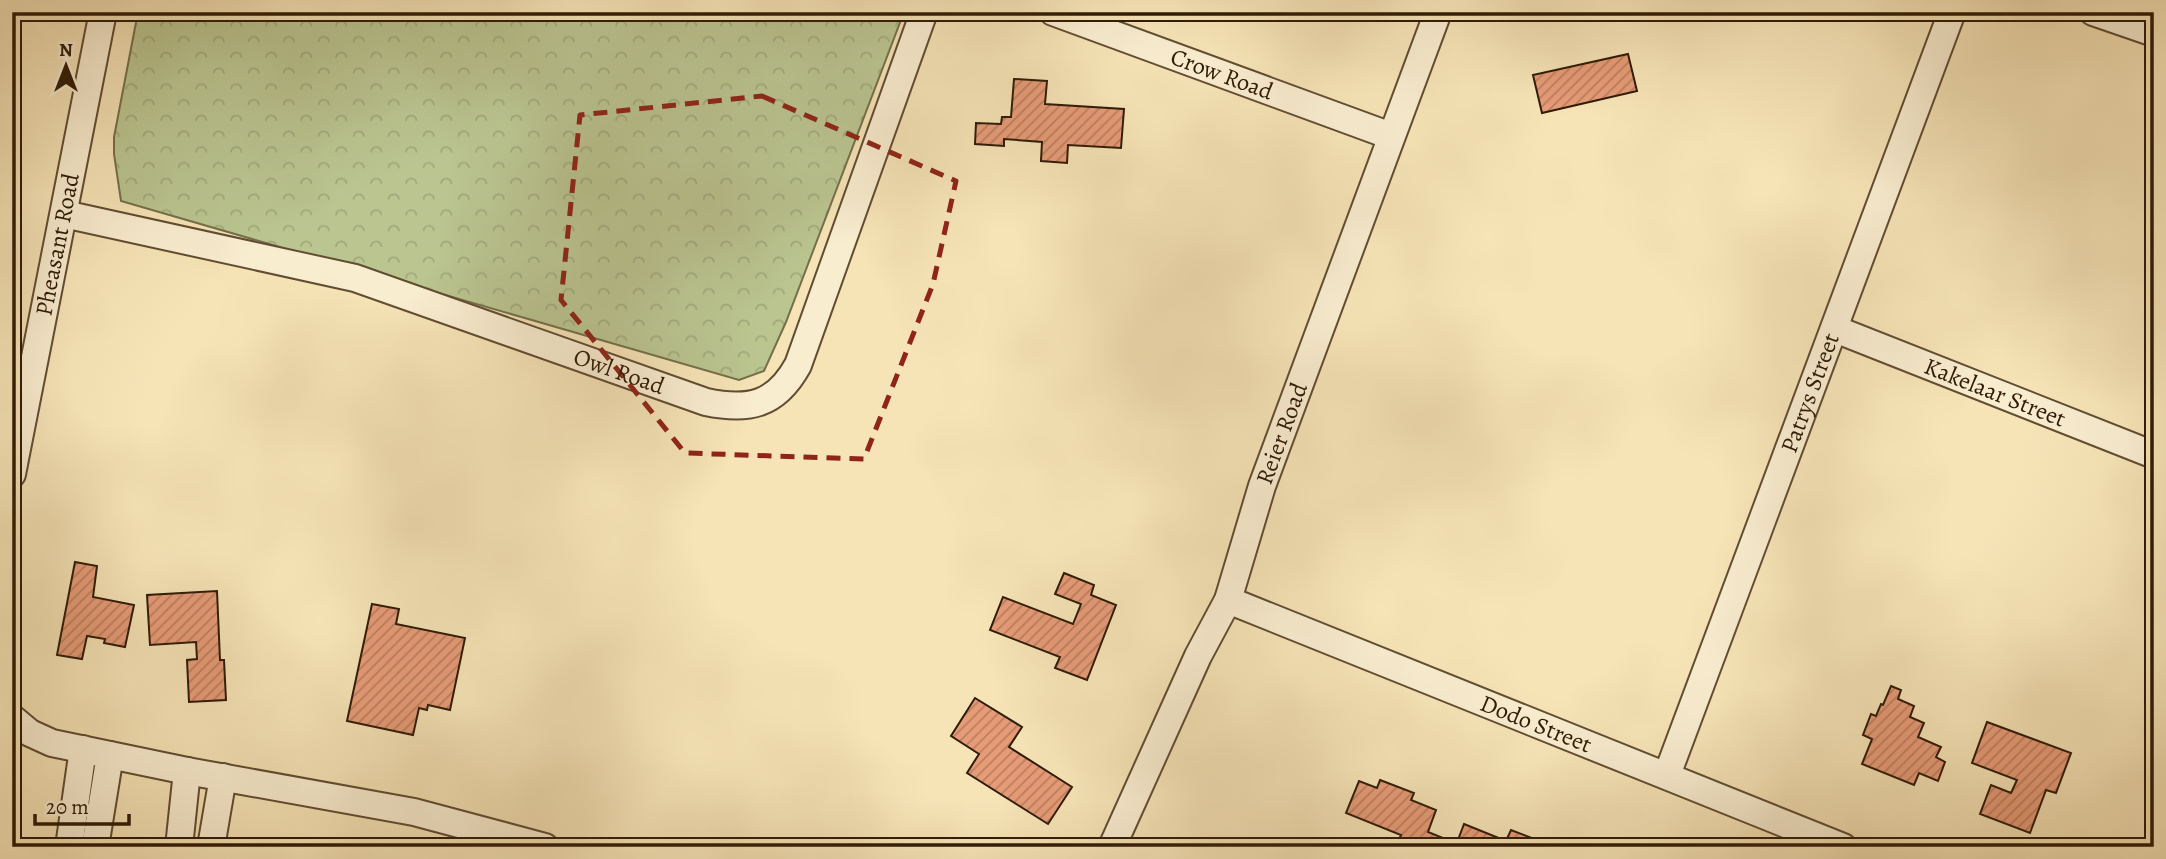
<svg xmlns="http://www.w3.org/2000/svg" width="2166" height="859" font-family="Alegreya,serif">
<defs>
<pattern id="park-crowns" width="20" height="18" patternUnits="userSpaceOnUse" patternTransform="scale(1.75)"><rect width="20" height="18" fill="#bac590"/><path d="M2 6a3 3 0 1 1 6 0M12 15a3 3 0 1 1 6 0" fill="none" stroke="#a0a97b"/></pattern>
<pattern id="building-hatch" width="6" height="6" patternUnits="userSpaceOnUse" patternTransform="scale(1.75)"><rect width="6" height="6" fill="#e79c78"/><path d="M-1 1l2-2M0 6l6-6M5 7l2-2" fill="none" stroke="#bc7e60"/></pattern>
</defs>
<rect width="100%" height="100%" fill="#f6e4b7"/>
<filter id="stains"><feTurbulence type="fractalNoise" baseFrequency=".00286" numOctaves="4"/><feColorMatrix values="0 0 0 0 .2 0 0 0 0 .09 0 0 0 0 .02 0 0 0 .5 -.17"/></filter>
<radialGradient id="worn" r=".72"><stop offset=".6" stop-color="#630" stop-opacity="0"/><stop offset="1" stop-color="#630" stop-opacity=".3"/></radialGradient>
<path fill="url(#park-crowns)" stroke="#74704b" stroke-width="2" d="M 138,12 L 904,12 L 786,322 L 764,371 L 739,380 L 121,201 L 114,154 L 114,137 Z"/>
<path fill="url(#building-hatch)" stroke="#2f1b06" stroke-width="2" d="M 1628,54 L 1637,91 L 1542,113 L 1533,75 Z
M 1014,79 L 1047,81 L 1045,104 L 1124,109 L 1121,148 L 1068,145 L 1067,163 L 1041,161 L 1042,142 L 1004,139 L 1004,146 L 975,144 L 976,123 L 1001,124 L 1002,117 L 1011,117 Z
M 75,562 L 97,566 L 93,597 L 134,605 L 125,647 L 104,643 L 105,639 L 87,636 L 82,659 L 57,655 Z
M 1064,573 L 1094,585 L 1091,595 L 1116,605 L 1087,680 L 1055,668 L 1060,657 L 990,630 L 1003,597 L 1073,624 L 1081,604 L 1055,594 Z
M 217,591 L 220,660 L 224,660 L 226,700 L 189,702 L 187,660 L 197,659 L 196,642 L 150,645 L 147,595 Z
M 372,604 L 399,609 L 396,624 L 465,638 L 450,710 L 428,705 L 427,710 L 419,708 L 413,735 L 347,721 Z
M 1891,686 L 1901,690 L 1898,699 L 1914,706 L 1910,717 L 1924,723 L 1918,737 L 1941,747 L 1936,757 L 1945,762 L 1938,781 L 1919,773 L 1914,785 L 1862,764 L 1872,739 L 1863,735 L 1871,714 L 1876,716 L 1881,704 L 1883,705 Z
M 975,698 L 1022,727 L 1009,747 L 1072,787 L 1048,824 L 967,773 L 979,754 L 951,736 Z
M 1987,722 L 2071,753 L 2056,793 L 2046,790 L 2030,833 L 1980,814 L 1991,785 L 2011,793 L 2017,780 L 1972,763 Z
M 1380,780 L 1414,793 L 1411,800 L 1436,810 L 1428,832 L 1443,838 L 1439,847 L 1396,847 L 1401,835 L 1346,813 L 1359,781 L 1377,788 Z
M 1464,824 L 1506,841 L 1511,830 L 1532,838 L 1529,847 L 1458,847 L 1460,841 L 1458,840 Z"/>
<g fill="none" stroke-linecap="round" stroke-linejoin="round">
<g stroke="#614d32" stroke-width="30">
<g id="street">
<path id="s1" d="M 1053,12 L 1391,136"/>
<path d="M 2093,12 L 2154,33"/>
<path id="s2" d="M 64,214 L 355,278 L 706,402 C 749,411 776,405 798,365 L 924,12"/>
<path id="s3" d="M 1835,329 L 2154,455"/>
<path id="s4" d="M 12,474 L 103,12"/>
<path id="s5" d="M 1228,600 L 1843,847"/>
<path d="M 12,718 L 30,733 L 52,743 L 187,771 L 414,812 L 545,847"/>
<path id="s6" d="M 1667,775 L 1952,12"/>
<path d="M 69,847 L 83,749"/>
<path d="M 95,847 L 110,755"/>
<path d="M 179,847 L 187,771"/>
<path d="M 211,847 L 223,777"/>
<path id="s7" d="M 1112,847 L 1198,656 L 1228,600 L 1262,486 L 1438,12"/>
</g>
</g>
<use href="#street" stroke="#f9edd0" stroke-width="26"/>
</g>
<path fill="none" stroke="#8f2418" stroke-width="5" stroke-dasharray="14 9" stroke-linejoin="round" d="M 762,96 L 956,181 L 933,284 L 864,459 L 685,453 L 561,300 L 580,115 Z"/>
<g text-anchor="middle" stroke-width="5" stroke-linejoin="round" paint-order="stroke">
<g font-size="24" fill="#2f1b06" stroke="#f9edd0">
<text dy="8" stroke="none"><textPath href="#s1" startOffset="180">Crow Road</textPath></text>
<text dy="8" stroke="none"><textPath href="#s4" startOffset="234">Pheasant Road</textPath></text>
<text dy="8" stroke="none"><textPath href="#s2" startOffset="578">Owl Road</textPath></text>
<text dy="8" stroke="none"><textPath href="#s3" startOffset="172">Kakelaar Street</textPath></text>
<text dy="8" stroke="none"><textPath href="#s6" startOffset="408">Patrys Street</textPath></text>
<text dy="8" stroke="none"><textPath href="#s7" startOffset="448">Reier Road</textPath></text>
<text dy="8" stroke="none"><textPath href="#s5" startOffset="332">Dodo Street</textPath></text>
</g>
</g>
<rect width="2166" height="859" fill="none" stroke="#f6e4b7" stroke-width="42"/>
<rect x="14" y="14" width="2138" height="831" fill="none" stroke="#2f1b06" stroke-width="3.5"/>
<rect x="21" y="21" width="2124" height="817" fill="none" stroke="#2f1b06" stroke-width="2"/>
<g transform="translate(66 66)" stroke="#f9edd0" stroke-width="5" paint-order="stroke">
<path d="M0-5L12 26L0 18L-12 26Z" fill="#2f1b06"/>
<text y="-10" font-size="19" font-weight="bold" text-anchor="middle" fill="#2f1b06">N</text>
</g>
<path d="M35 814v10h94v-10" fill="none" stroke="#2f1b06" stroke-width="3.5"/>
<text x="46" y="814" font-size="21" fill="#2f1b06" stroke="#f9edd0" stroke-width="5" paint-order="stroke">20 m</text>
<rect width="100%" height="100%" filter="url(#stains)"/>
<rect width="100%" height="100%" fill="url(#worn)"/>
</svg>
